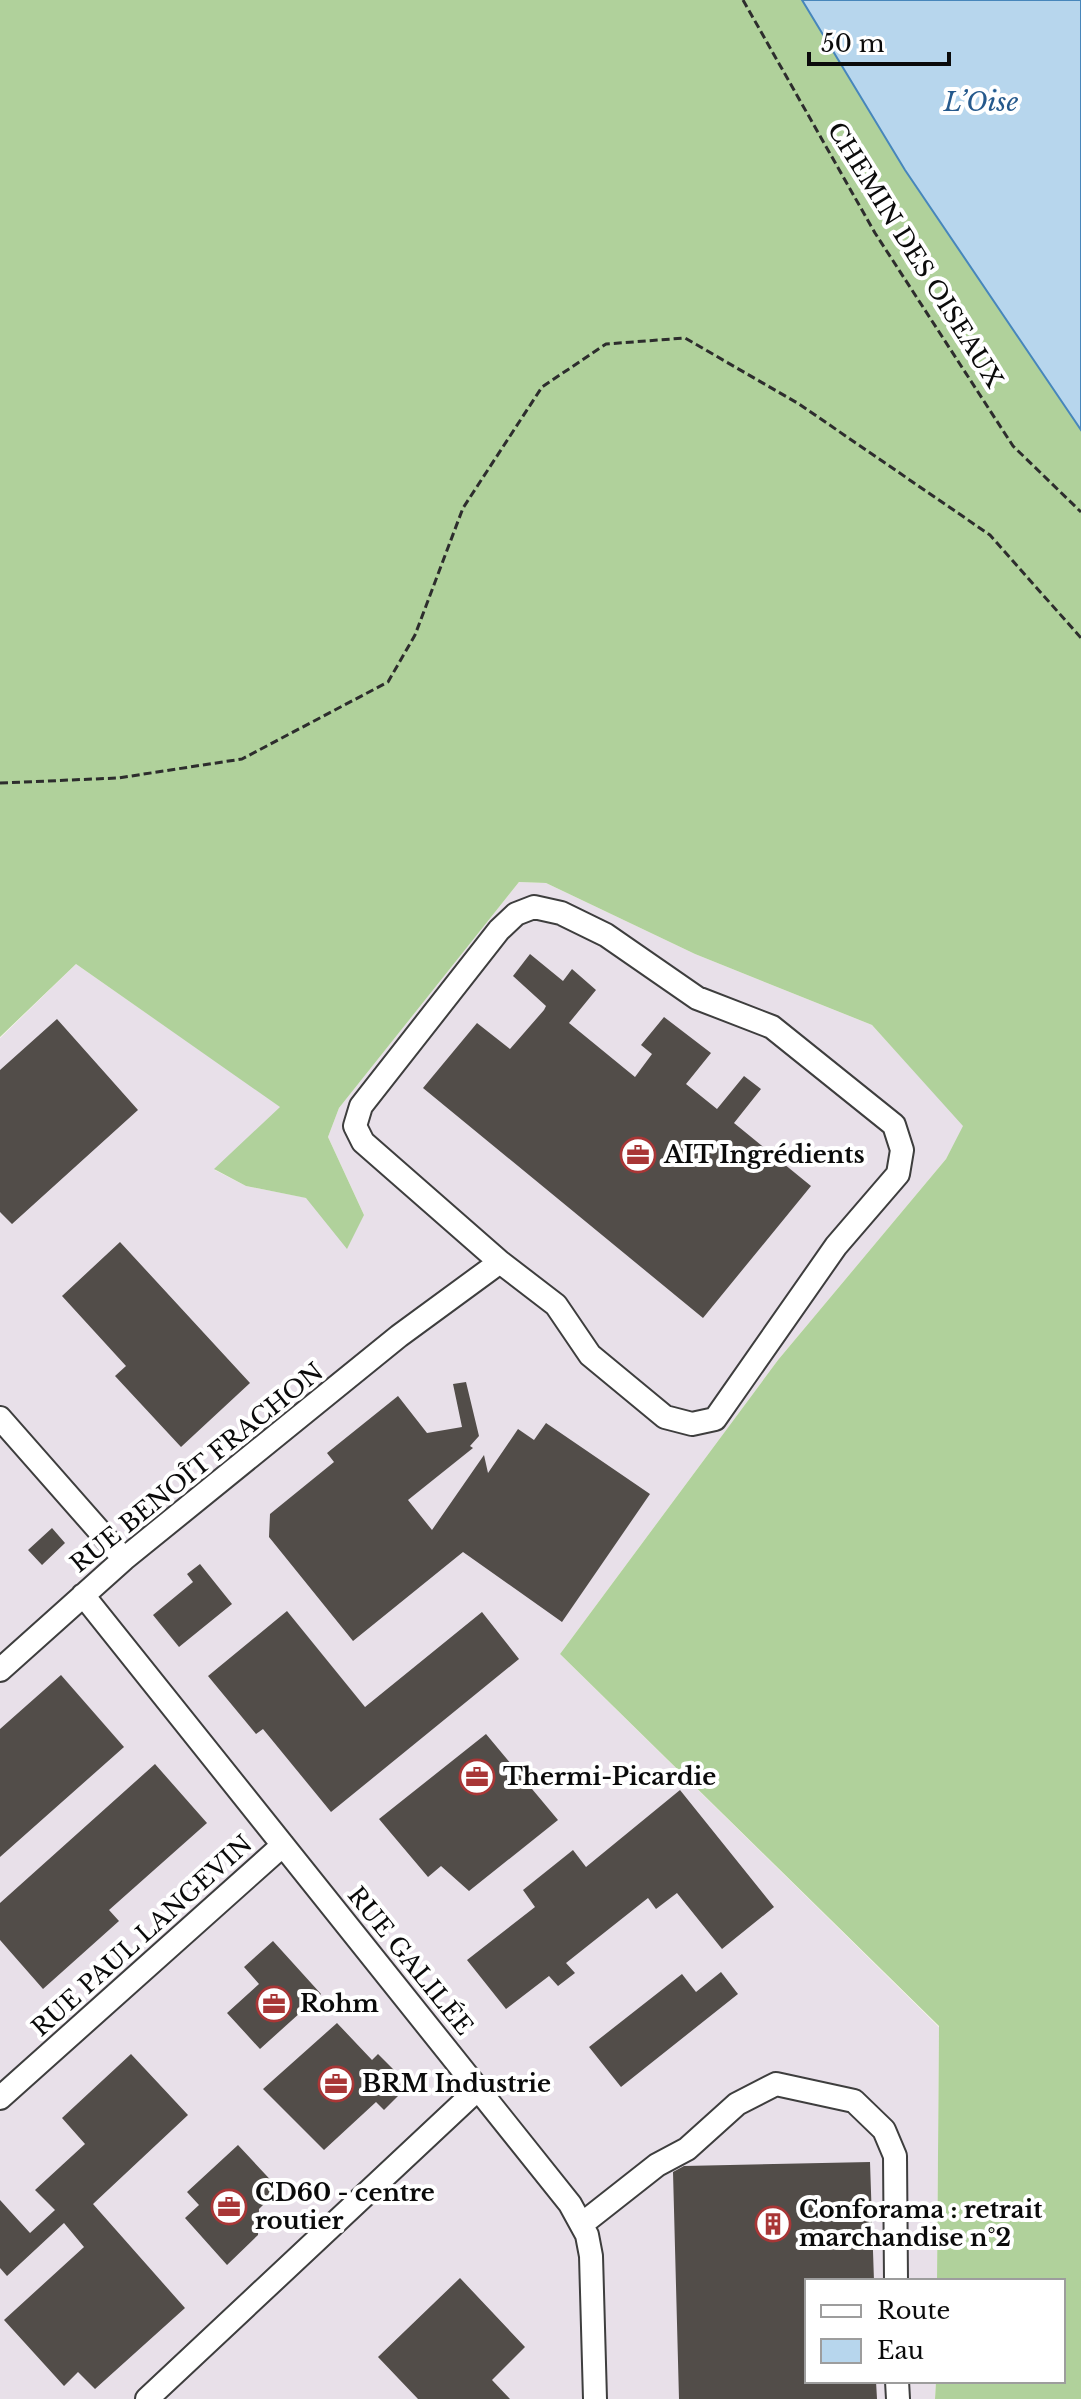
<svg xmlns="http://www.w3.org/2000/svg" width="1081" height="2399" font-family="'Libre Baskerville',serif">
<rect width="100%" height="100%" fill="#fcfaec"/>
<path fill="#e8e0e9" d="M 519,882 L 546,883 L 695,954 L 872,1025 L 964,1126 L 946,1159 L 778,1360 L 560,1654 L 939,2027 L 937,2281 L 807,2281 L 807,2381 L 936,2381 L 935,2399 L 0,2399 L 0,1038 L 76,964 L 281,1107 L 215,1170 L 246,1186 L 307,1198 L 364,1215 L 328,1137 L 339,1108 Z"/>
<path fill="#b0d19b" d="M 0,0 L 802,0 L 905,170 L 1081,430 L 1081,2399 L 935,2399 L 936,2381 L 1063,2381 L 1063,2281 L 937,2281 L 939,2026 L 560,1654 L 778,1360 L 946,1159 L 963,1126 L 872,1025 L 695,954 L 546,883 L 519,882 L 339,1108 L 328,1137 L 364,1215 L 347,1249 L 306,1198 L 246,1186 L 214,1169 L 280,1107 L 76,964 L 0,1037 Z"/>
<path fill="#b7d6ed" stroke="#4786bb" stroke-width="2" d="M 802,0 L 1081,0 L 1081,430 L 905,170 Z"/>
<path fill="#524d49" d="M 530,954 L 563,981 L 572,969 L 596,990 L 569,1023 L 635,1077 L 652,1054 L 641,1045 L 664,1017 L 711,1053 L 686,1084 L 717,1109 L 744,1076 L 761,1089 L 734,1123 L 811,1186 L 703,1318 L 423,1088 L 477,1023 L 510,1049 L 544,1010 L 546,1006 L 513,976 Z
M 57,1019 L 138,1110 L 12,1224 L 0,1212 L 0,1070 Z
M 120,1242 L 250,1383 L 181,1447 L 115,1376 L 126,1366 L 62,1296 Z
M 466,1382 L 479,1436 L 470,1446 L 473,1448 L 408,1500 L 432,1530 L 484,1455 L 488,1473 L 518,1429 L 534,1440 L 546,1423 L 650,1494 L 562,1622 L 463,1552 L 353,1641 L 269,1537 L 270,1514 L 334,1462 L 327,1453 L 398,1396 L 427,1433 L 462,1427 L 453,1384 Z
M 52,1528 L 65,1543 L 42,1565 L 28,1550 Z
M 200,1564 L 232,1604 L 179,1647 L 153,1615 L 193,1582 L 187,1574 Z
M 287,1611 L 365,1707 L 482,1612 L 519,1659 L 331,1812 L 263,1729 L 256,1734 L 208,1676 Z
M 61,1675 L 124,1747 L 0,1857 L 0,1729 Z
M 486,1734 L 558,1820 L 469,1891 L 441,1866 L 428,1877 L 379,1819 Z
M 155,1764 L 207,1823 L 109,1910 L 119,1921 L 43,1989 L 0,1940 L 0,1903 Z
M 680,1790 L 774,1907 L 722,1949 L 677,1893 L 656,1909 L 648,1898 L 566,1963 L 575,1973 L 558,1986 L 549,1976 L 506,2009 L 467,1960 L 535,1907 L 523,1890 L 573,1850 L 586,1867 Z
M 273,1941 L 321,1994 L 260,2049 L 227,2013 L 259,1984 L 244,1967 Z
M 721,1972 L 738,1994 L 621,2087 L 589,2047 L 682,1974 L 696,1992 Z
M 337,2023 L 372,2060 L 378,2054 L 404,2080 L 404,2090 L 384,2110 L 376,2102 L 324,2150 L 263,2089 Z
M 131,2054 L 188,2115 L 93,2204 L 185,2308 L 95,2389 L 78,2372 L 64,2386 L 4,2320 L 84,2247 L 64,2223 L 7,2276 L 0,2268 L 0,2200 L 30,2233 L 55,2210 L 35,2190 L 85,2144 L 62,2118 Z
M 238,2145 L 279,2189 L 259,2209 L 258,2235 L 227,2265 L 185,2218 L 199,2205 L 187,2192 Z
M 870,2162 L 874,2281 L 807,2281 L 807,2381 L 876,2381 L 877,2399 L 679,2399 L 673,2172 L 684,2166 Z
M 460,2278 L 525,2347 L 492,2380 L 510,2399 L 418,2399 L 378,2357 Z"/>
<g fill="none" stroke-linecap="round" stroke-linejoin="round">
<g stroke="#3e3e3e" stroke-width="26">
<path id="minor" d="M 0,1418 L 124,1559
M 83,1595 L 570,2204 L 587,2235 L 591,2256 L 595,2399
M 0,1670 L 124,1559 L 399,1336 L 500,1262 L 556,1305 L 590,1355 L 665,1417 L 692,1424 L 715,1419 L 836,1246 L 898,1174 L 902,1150 L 894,1125 L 772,1027 L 697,998 L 606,935 L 561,913 L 534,907 L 516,914 L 499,930 L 361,1106 L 355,1126 L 363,1142 L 500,1262
M 0,2098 L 283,1845
M 582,2224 L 657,2165 L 687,2149 L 737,2104 L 776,2084 L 854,2101 L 884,2130 L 895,2156 L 896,2281
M 897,2381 L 898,2399
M 147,2399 L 479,2088"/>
</g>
<path stroke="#2d2d2d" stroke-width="3" stroke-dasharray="8 4" stroke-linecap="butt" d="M 743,0 L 875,233 L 1013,446 L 1081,512
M 0,783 L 118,778 L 242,759 L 388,682 L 415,635 L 463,508 L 542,387 L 606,344 L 685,338 L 799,404 L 990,535 L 1081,638"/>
<use href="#minor" stroke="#fff" stroke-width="22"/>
</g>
<defs>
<g id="office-ring" transform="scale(1.8)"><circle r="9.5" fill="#fff" stroke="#a83636" stroke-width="1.5"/><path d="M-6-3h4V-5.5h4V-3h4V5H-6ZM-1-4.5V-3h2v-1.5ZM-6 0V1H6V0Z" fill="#a83636"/></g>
<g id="building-ring" transform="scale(1.8)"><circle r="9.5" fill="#fff" stroke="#a83636" stroke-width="1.5"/><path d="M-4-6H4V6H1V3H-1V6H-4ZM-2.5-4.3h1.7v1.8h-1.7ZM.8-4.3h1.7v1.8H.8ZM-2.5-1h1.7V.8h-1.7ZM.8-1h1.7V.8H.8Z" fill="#a83636"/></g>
</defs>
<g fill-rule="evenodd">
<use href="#office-ring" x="638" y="1155"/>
<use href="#office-ring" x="477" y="1777"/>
<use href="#office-ring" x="274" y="2004"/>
<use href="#office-ring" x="336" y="2084"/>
<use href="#office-ring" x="229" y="2207"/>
<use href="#building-ring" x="773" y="2224"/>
</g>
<g text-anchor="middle" stroke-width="8" stroke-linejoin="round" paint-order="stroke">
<g font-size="24" fill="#0b0b0b" stroke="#fff">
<text transform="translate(915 255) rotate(58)" y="8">CHEMIN DES OISEAUX</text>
<text transform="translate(197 1468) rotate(-39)" y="8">RUE BENOÎT FRACHON</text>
<text transform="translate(142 1936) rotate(-42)" y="8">RUE PAUL LANGEVIN</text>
<text transform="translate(410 1961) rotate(51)" y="8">RUE GALILÉE</text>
</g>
<g font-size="24" font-weight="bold" fill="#0b0b0b" stroke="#fff" text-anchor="start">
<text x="664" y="1163">AIT Ingrédients</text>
<text x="503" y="1785">Thermi-Picardie</text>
<text x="300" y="2012">Rohm</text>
<text x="362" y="2092">BRM Industrie</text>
<text x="255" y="2201">CD60 - centre<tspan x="255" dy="28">routier</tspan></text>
<text x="799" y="2218">Conforama : retrait<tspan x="799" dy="28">marchandise n°2</tspan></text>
</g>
<g font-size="26" font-style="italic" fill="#25598c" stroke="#fff">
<text x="981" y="111">L’Oise</text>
</g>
</g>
<rect x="805" y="2279" width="260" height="104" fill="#ffffff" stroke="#9d9d9d" stroke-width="2"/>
<rect x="821" y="2305" width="40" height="12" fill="#ffffff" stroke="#9d9d9d" stroke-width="2"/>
<text x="877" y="2319" font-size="24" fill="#0b0b0b">Route</text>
<rect x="821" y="2339" width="40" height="24" fill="#b7d6ed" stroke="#9d9d9d" stroke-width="2"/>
<text x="877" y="2359" font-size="24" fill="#0b0b0b">Eau</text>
<path d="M809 52v12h140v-12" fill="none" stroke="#0b0b0b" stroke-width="4"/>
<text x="821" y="52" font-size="24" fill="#0b0b0b" stroke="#ffffff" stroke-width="6" paint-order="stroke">50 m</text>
</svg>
